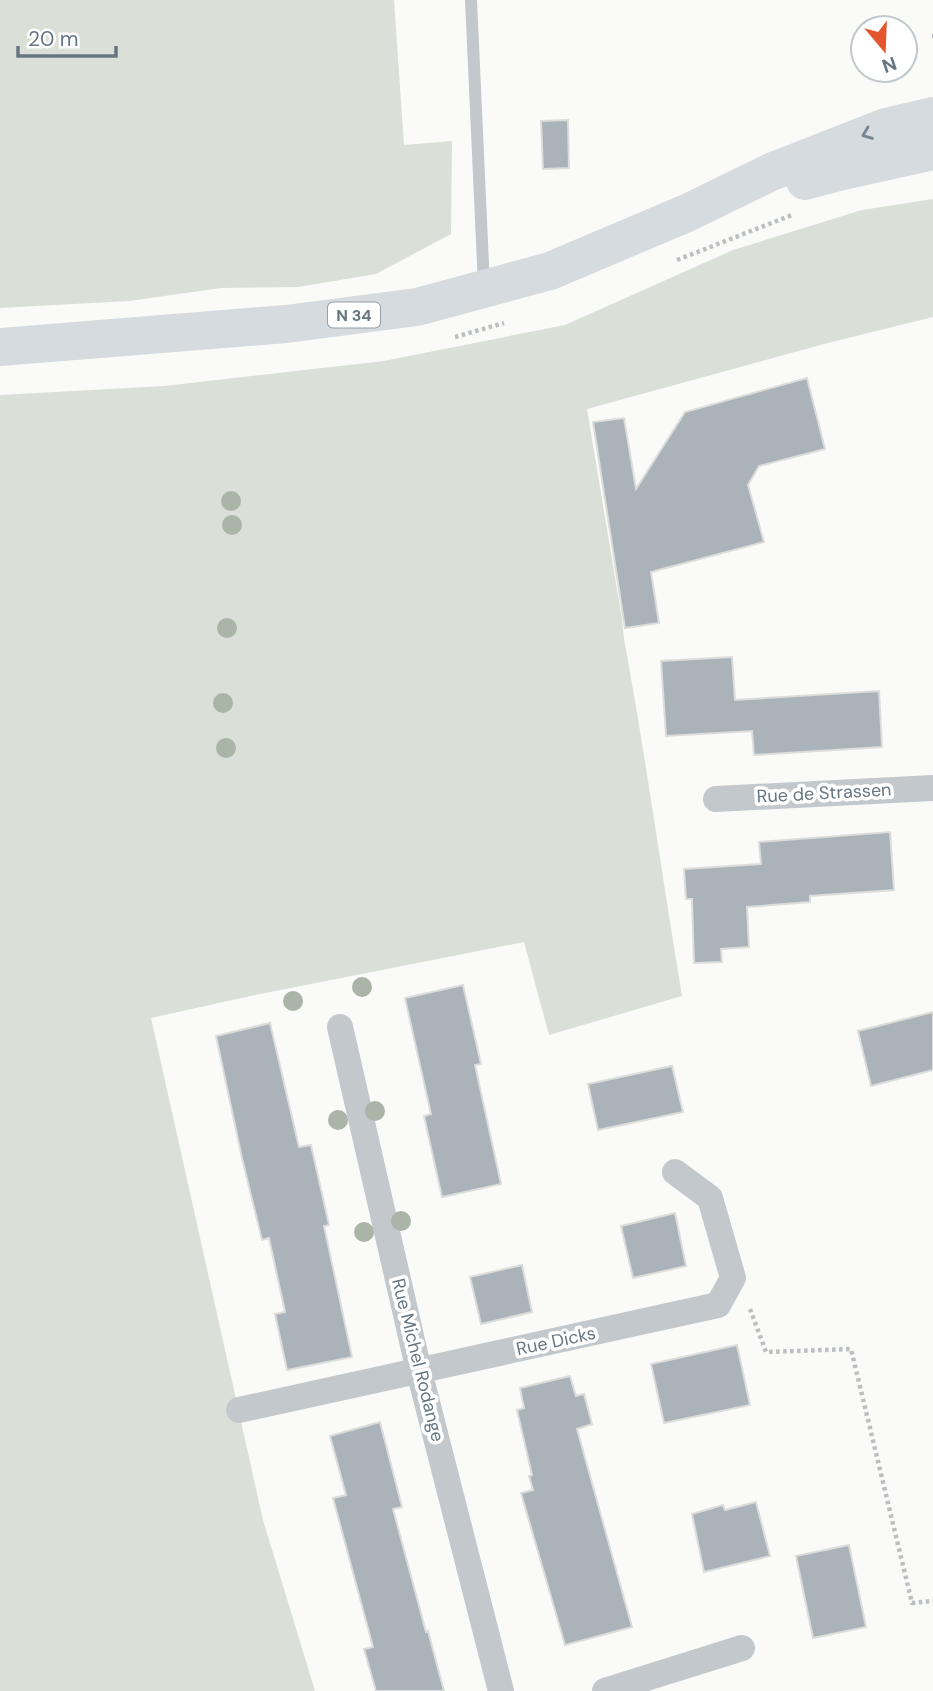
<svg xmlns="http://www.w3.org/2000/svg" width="933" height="1691" font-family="'DM Sans',sans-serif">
<rect width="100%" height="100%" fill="#fafaf8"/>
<path fill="#dadfd7" d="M 0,0 L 394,0 L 404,145 L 452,141 L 451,234 L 376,274 L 298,287 L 221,288 L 129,301 L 0,308 Z
M 933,199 L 933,317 L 824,344 L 587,409 L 622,619 L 624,639 C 646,758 662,877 682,996 L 549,1035 L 524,942 L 255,995 L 151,1018 L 263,1520 L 315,1691 L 0,1691 L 0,395 L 164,386 L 384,361 L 565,325 L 733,250 L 862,210 Z"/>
<path fill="#aab3b9" stroke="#dcdcda" stroke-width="2" d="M 568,120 L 569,168 L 543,169 L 541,121 Z
M 807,378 L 825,449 L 759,466 L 748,485 L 764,542 L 651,572 L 659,623 L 625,628 L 593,422 L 624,418 L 636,489 L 685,412 Z
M 732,657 L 735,700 L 879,691 L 882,747 L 754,755 L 752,731 L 666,736 L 661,661 Z
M 890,832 L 894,890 L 810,896 L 810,902 L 747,907 L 749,947 L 721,949 L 722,962 L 694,963 L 692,899 L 686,899 L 684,869 L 761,864 L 759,842 Z
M 463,985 L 481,1064 L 475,1065 L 501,1184 L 442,1197 L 424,1116 L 431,1114 L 405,998 Z
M 933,1012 L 933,1070 L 871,1086 L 858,1031 Z
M 270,1023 L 299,1147 L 311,1145 L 329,1225 L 324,1226 L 352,1357 L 287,1370 L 275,1314 L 285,1312 L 269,1238 L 262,1240 L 242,1158 L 216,1036 Z
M 672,1066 L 683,1112 L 598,1130 L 588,1084 Z
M 675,1213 L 686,1266 L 633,1278 L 621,1226 Z
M 522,1265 L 532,1312 L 481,1324 L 470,1277 Z
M 737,1345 L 750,1405 L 664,1423 L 651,1364 Z
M 570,1376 L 576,1396 L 584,1394 L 592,1424 L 577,1429 L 632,1627 L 565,1645 L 521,1493 L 533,1490 L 529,1476 L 532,1475 L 517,1410 L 524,1408 L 520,1388 Z
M 380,1422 L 402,1507 L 393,1509 L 426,1632 L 428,1631 L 444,1691 L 376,1691 L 364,1649 L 373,1647 L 333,1498 L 346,1495 L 330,1436 Z
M 756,1502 L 770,1556 L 704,1572 L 692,1514 L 723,1505 L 725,1510 Z
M 849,1545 L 866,1627 L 813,1638 L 796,1556 Z"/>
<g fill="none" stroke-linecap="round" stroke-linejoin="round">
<path stroke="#bbbfc2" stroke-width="4.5" stroke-dasharray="3.5 3.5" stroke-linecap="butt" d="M 932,36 L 933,36
M 677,260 L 792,215
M 455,337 L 504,323
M 750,1309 L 766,1352 L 851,1349 L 912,1603 L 933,1601"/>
<path stroke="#c3c8cc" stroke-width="12" d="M 471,0 L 484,286"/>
<path stroke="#c3c8cc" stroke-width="26" d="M 716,799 L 933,788
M 340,1027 L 419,1371 L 501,1691
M 239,1410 L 718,1305 L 733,1278 L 710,1198 L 675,1172
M 605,1691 L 742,1648"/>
<path stroke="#d6dbdf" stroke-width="38" d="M 805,181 L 843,171 L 933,151
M 0,347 L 286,324 L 417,307 L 550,271 L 687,213 L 771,172 L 886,127 L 933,116"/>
</g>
<g fill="#aab4a7">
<circle cx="231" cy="501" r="10"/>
<circle cx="232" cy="525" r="10"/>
<circle cx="227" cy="628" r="10"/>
<circle cx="223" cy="703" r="10"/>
<circle cx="226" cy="748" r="10"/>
<circle cx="362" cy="987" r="10"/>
<circle cx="293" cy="1001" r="10"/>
<circle cx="375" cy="1111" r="10"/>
<circle cx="338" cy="1120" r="10"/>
<circle cx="401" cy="1221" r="10"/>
<circle cx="364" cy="1232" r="10"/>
</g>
<defs><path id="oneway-chevron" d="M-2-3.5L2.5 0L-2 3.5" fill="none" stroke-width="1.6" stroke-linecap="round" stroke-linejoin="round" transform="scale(1.75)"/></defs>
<use stroke="#768591" href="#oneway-chevron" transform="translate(867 134) rotate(159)"/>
<g text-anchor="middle" stroke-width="7" stroke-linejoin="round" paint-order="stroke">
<rect fill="#fff" stroke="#939fa8" stroke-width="2" x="328" y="302.5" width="52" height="25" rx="5"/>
<g font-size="16" font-weight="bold" fill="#657683">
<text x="354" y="321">N 34</text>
</g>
<g font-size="18" fill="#657683" stroke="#fff">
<text transform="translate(824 793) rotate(-3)" y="6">Rue de Strassen</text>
<text transform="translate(556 1341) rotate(-12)" y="6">Rue Dicks</text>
<text transform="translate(418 1360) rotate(76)" y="6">Rue Michel Rodange</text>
</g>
</g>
<g transform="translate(884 49) rotate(161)"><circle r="33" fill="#ffffff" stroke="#c1c8cd" stroke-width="2"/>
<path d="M0-5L12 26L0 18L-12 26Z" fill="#e4572e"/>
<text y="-10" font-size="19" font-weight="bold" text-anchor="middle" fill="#657683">N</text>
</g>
<path d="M18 46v10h98v-10" fill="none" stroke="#657683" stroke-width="3.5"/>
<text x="28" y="46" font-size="21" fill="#657683" stroke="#ffffff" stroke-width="5" paint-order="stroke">20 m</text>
</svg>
